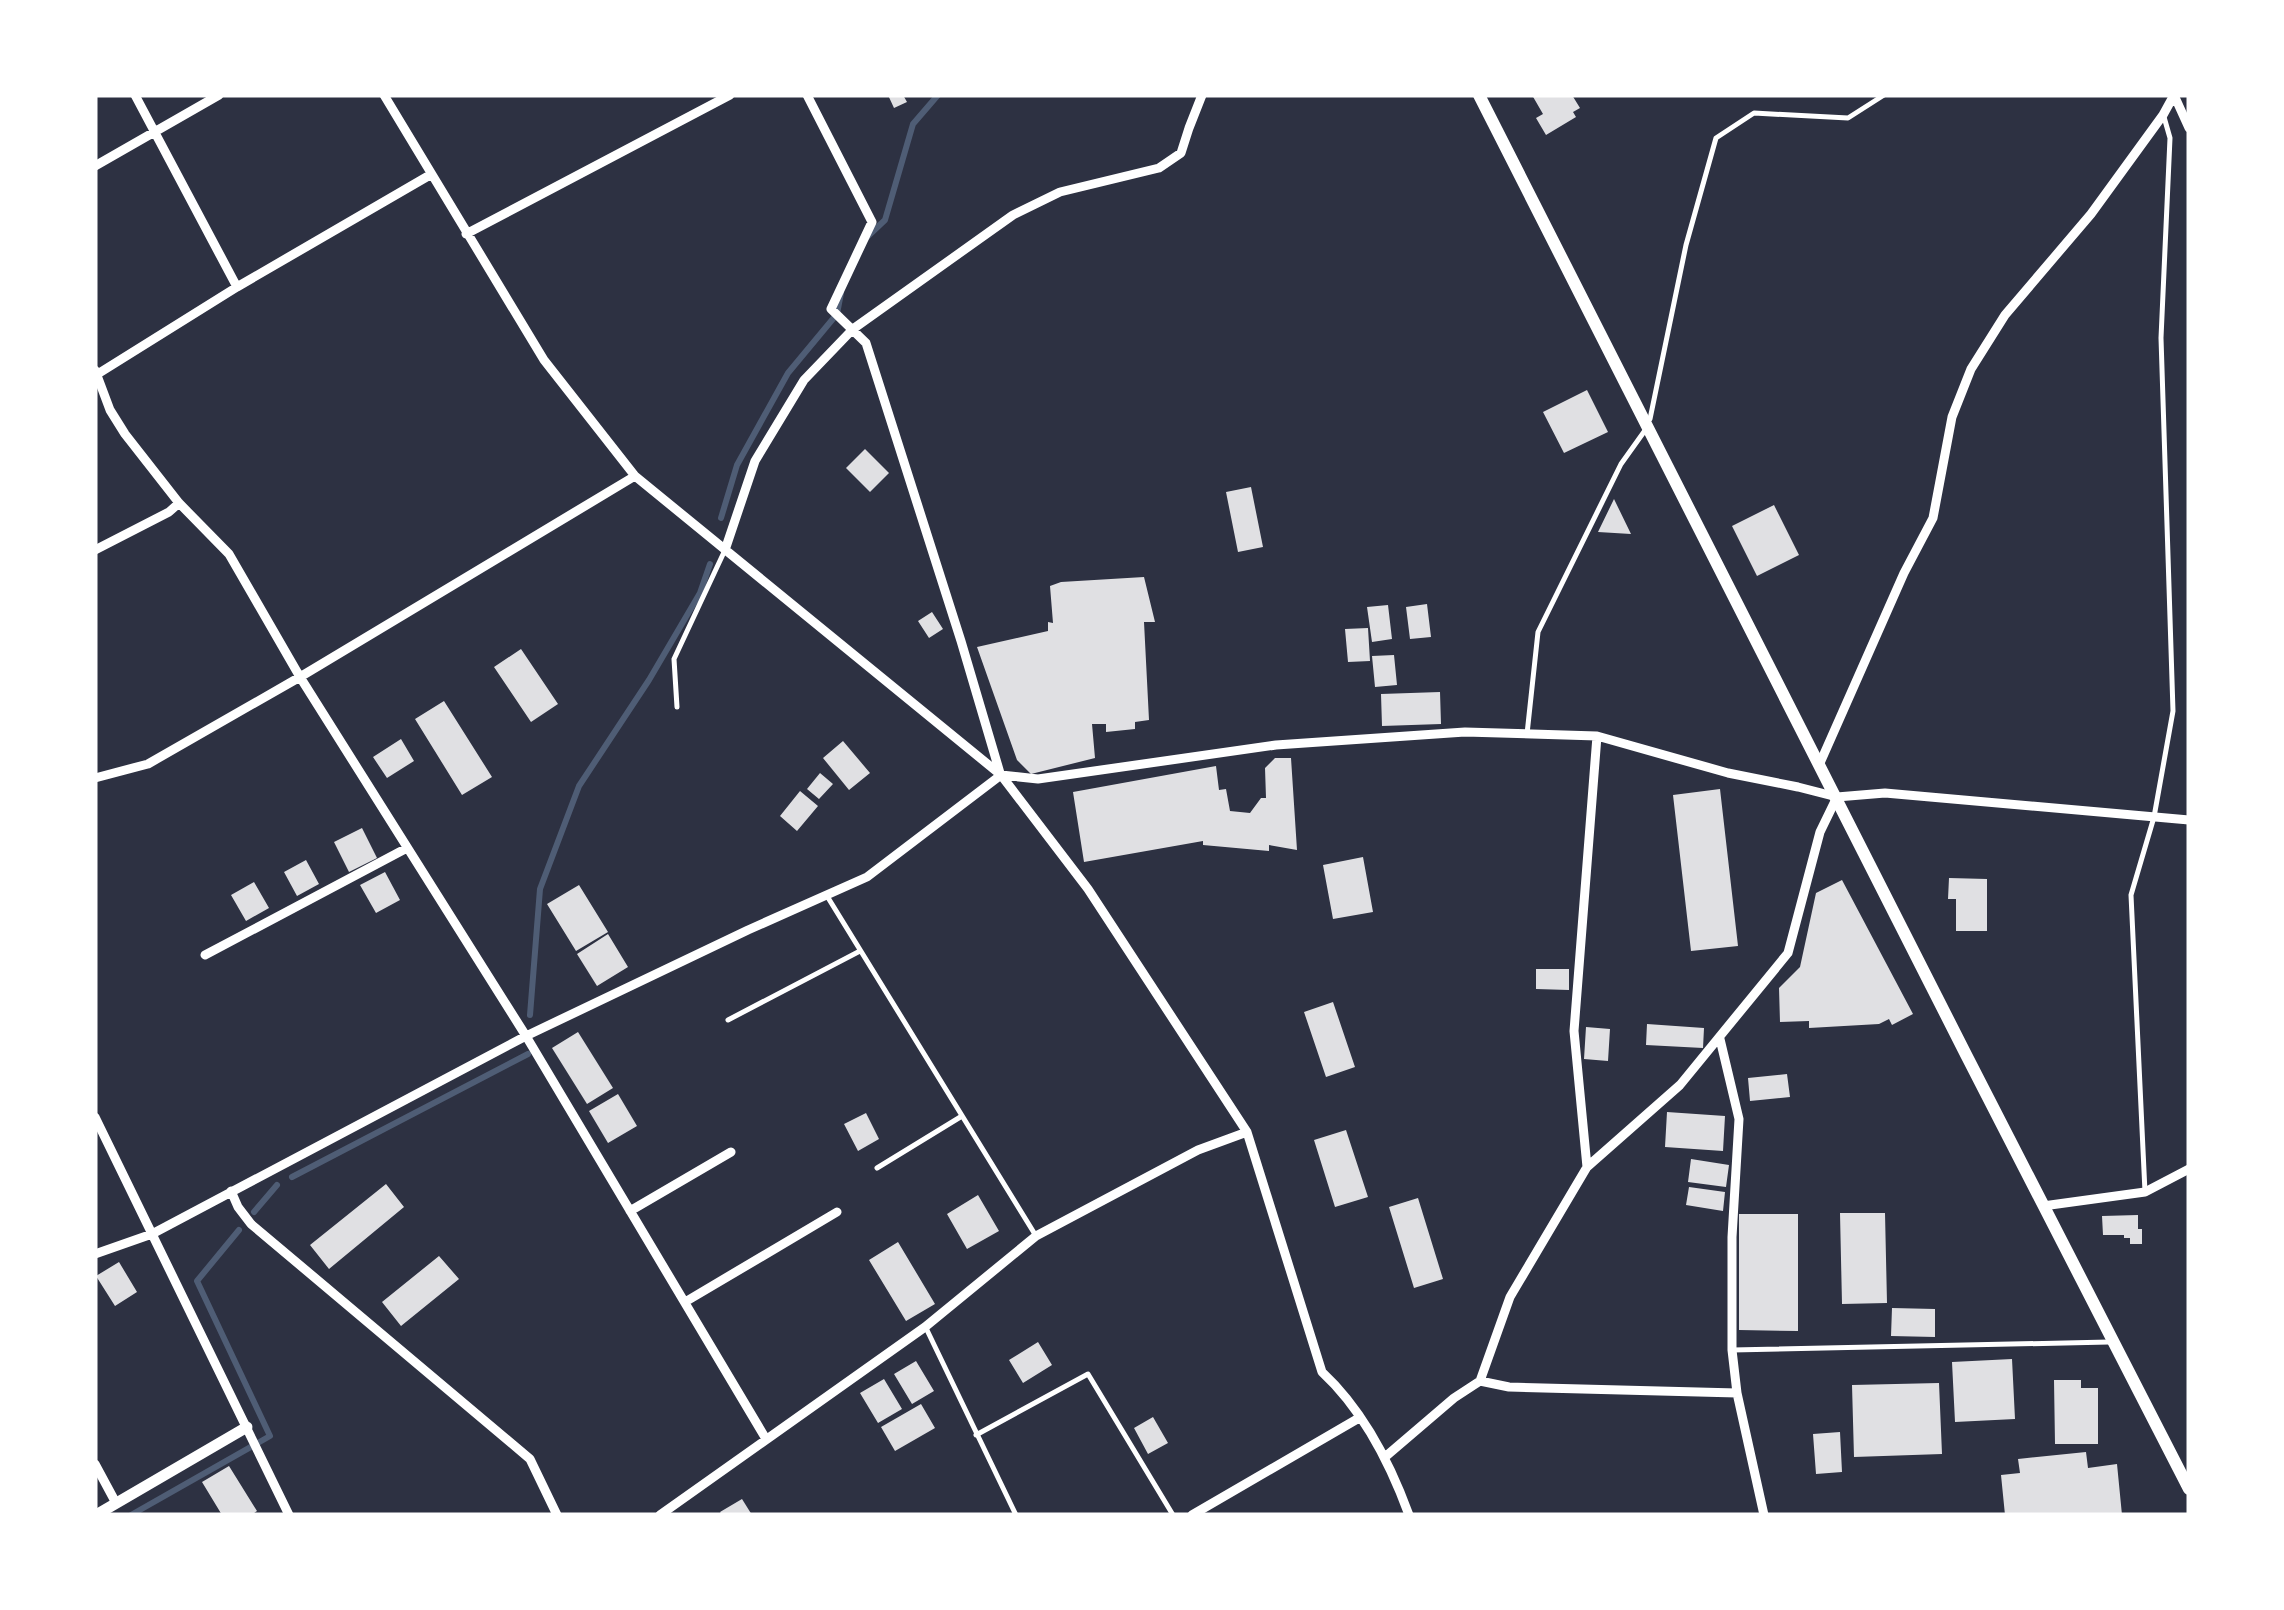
<svg xmlns="http://www.w3.org/2000/svg" width="2284" height="1610" font-family="Helvetica,sans-serif">
<rect width="100%" height="100%" fill="#2d3142"/>
<g fill="none" stroke-linecap="round" stroke-linejoin="round">
<path stroke="#4f5d75" stroke-width="6" d="M 867,237 L 885,220 L 913,124 L 938,95
M 721,518 L 737,465 L 788,373 L 837,314 L 841,293
M 530,1015 L 540,889 L 579,786 L 649,680 L 700,593 L 710,564
M 292,1177 L 528,1054
M 254,1212 L 277,1185
M 131,1515 L 270,1436 L 197,1281 L 239,1230"/>
</g>
<path fill="#e0e0e3" d="M 888,95 L 903,95 L 907,102 L 894,108 Z
M 1532,95 L 1572,95 L 1580,108 L 1573,112 L 1576,117 L 1546,135 L 1536,118 L 1543,114 Z
M 1587,390 L 1608,432 L 1564,453 L 1543,412 Z
M 865,449 L 889,473 L 870,492 L 846,468 Z
M 1251,487 L 1263,547 L 1238,552 L 1226,492 Z
M 1614,499 L 1631,534 L 1598,532 Z
M 1774,505 L 1799,555 L 1757,576 L 1732,526 Z
M 1144,577 L 1155,622 L 1144,622 L 1149,720 L 1135,722 L 1135,729 L 1106,732 L 1106,724 L 1092,724 L 1095,758 L 1031,774 L 1017,760 L 977,647 L 1048,631 L 1048,622 L 1053,623 L 1050,586 L 1061,582 Z
M 1427,604 L 1431,637 L 1410,639 L 1406,607 Z
M 1388,605 L 1392,639 L 1372,642 L 1367,607 Z
M 932,612 L 943,629 L 929,638 L 918,621 Z
M 1368,628 L 1370,661 L 1348,662 L 1345,629 Z
M 521,649 L 558,704 L 531,722 L 494,667 Z
M 1394,655 L 1397,685 L 1375,687 L 1372,656 Z
M 1440,692 L 1441,724 L 1382,726 L 1381,694 Z
M 444,701 L 492,777 L 462,795 L 415,719 Z
M 401,739 L 414,761 L 387,778 L 373,757 Z
M 843,741 L 870,773 L 849,790 L 823,758 Z
M 1275,758 L 1291,758 L 1297,850 L 1269,845 L 1269,851 L 1203,845 L 1203,841 L 1084,862 L 1073,792 L 1216,766 L 1219,790 L 1226,789 L 1230,811 L 1250,813 L 1261,798 L 1266,798 L 1265,768 Z
M 820,773 L 833,784 L 819,799 L 807,789 Z
M 1720,789 L 1738,946 L 1691,951 L 1673,795 Z
M 800,791 L 818,806 L 797,831 L 780,816 Z
M 362,828 L 377,858 L 349,872 L 334,842 Z
M 1363,857 L 1373,912 L 1333,919 L 1323,865 Z
M 306,860 L 319,884 L 297,896 L 284,872 Z
M 385,872 L 400,900 L 376,913 L 360,885 Z
M 1949,878 L 1987,879 L 1987,931 L 1956,931 L 1956,899 L 1948,899 Z
M 1842,880 L 1913,1014 L 1892,1025 L 1889,1019 L 1879,1024 L 1809,1028 L 1809,1021 L 1780,1022 L 1779,988 L 1800,967 L 1816,893 Z
M 254,882 L 269,908 L 246,921 L 231,895 Z
M 579,885 L 608,932 L 576,951 L 547,904 Z
M 608,934 L 628,967 L 597,986 L 577,954 Z
M 1536,969 L 1569,969 L 1569,990 L 1536,989 Z
M 1333,1002 L 1355,1067 L 1326,1077 L 1304,1012 Z
M 1647,1024 L 1704,1028 L 1703,1048 L 1646,1045 Z
M 1586,1027 L 1610,1029 L 1608,1061 L 1584,1059 Z
M 578,1032 L 613,1088 L 587,1104 L 552,1048 Z
M 1787,1074 L 1790,1097 L 1750,1101 L 1748,1078 Z
M 618,1094 L 637,1126 L 608,1143 L 589,1111 Z
M 1667,1112 L 1725,1116 L 1723,1151 L 1665,1147 Z
M 866,1113 L 879,1139 L 858,1151 L 844,1124 Z
M 1346,1130 L 1368,1197 L 1335,1207 L 1314,1140 Z
M 1691,1159 L 1729,1165 L 1726,1187 L 1688,1182 Z
M 386,1184 L 404,1207 L 329,1269 L 310,1245 Z
M 1689,1187 L 1725,1192 L 1723,1211 L 1686,1205 Z
M 978,1195 L 999,1231 L 967,1249 L 947,1214 Z
M 1418,1198 L 1443,1279 L 1414,1288 L 1389,1207 Z
M 1840,1213 L 1885,1213 L 1887,1303 L 1842,1304 Z
M 1739,1214 L 1798,1214 L 1798,1331 L 1739,1330 Z
M 2138,1215 L 2138,1229 L 2142,1229 L 2142,1244 L 2130,1244 L 2130,1238 L 2124,1238 L 2124,1235 L 2103,1235 L 2102,1216 Z
M 898,1242 L 935,1304 L 906,1321 L 869,1260 Z
M 439,1256 L 459,1279 L 401,1326 L 382,1302 Z
M 119,1262 L 137,1292 L 115,1306 L 96,1276 Z
M 1892,1308 L 1935,1309 L 1935,1337 L 1891,1336 Z
M 1038,1342 L 1052,1365 L 1023,1383 L 1009,1360 Z
M 2012,1359 L 2015,1419 L 1955,1422 L 1952,1362 Z
M 916,1361 L 934,1391 L 912,1404 L 894,1374 Z
M 884,1379 L 902,1409 L 878,1423 L 860,1393 Z
M 2054,1380 L 2081,1380 L 2081,1388 L 2098,1388 L 2098,1444 L 2055,1444 Z
M 1939,1383 L 1942,1454 L 1854,1457 L 1852,1385 Z
M 921,1404 L 935,1428 L 895,1451 L 881,1427 Z
M 1153,1417 L 1168,1443 L 1148,1454 L 1134,1428 Z
M 1840,1432 L 1842,1472 L 1816,1474 L 1813,1434 Z
M 2086,1452 L 2088,1468 L 2117,1464 L 2122,1515 L 2005,1515 L 2001,1475 L 2020,1473 L 2018,1459 Z
M 229,1466 L 257,1511 L 251,1515 L 222,1515 L 202,1482 Z
M 742,1499 L 752,1515 L 722,1515 L 720,1512 Z"/>
<g fill="none" stroke-linecap="round" stroke-linejoin="round">
<path stroke="#fff" stroke-width="5" d="M 1650,419 L 1686,245 L 1716,138 L 1754,113 L 1848,118 L 1884,95
M 677,707 L 674,659 L 725,550
M 1527,734 L 1538,632 L 1621,464 L 1646,429
M 827,896 L 1036,1236
M 728,1020 L 860,951
M 877,1168 L 962,1116
M 2145,1192 L 2131,895 L 2154,817 L 2173,711 L 2161,338 L 2170,138 L 2164,117
M 926,1328 L 1016,1515
M 1732,1350 L 2109,1342
M 976,1435 L 1088,1374 L 1173,1515"/>
<path stroke="#fff" stroke-width="9" d="M 135,95 L 237,287
M 384,95 L 544,360 L 635,476 L 1001,775 L 1088,889 L 1247,1132 L 1322,1372 C 1363,1410 1390,1463 1409,1515
M 807,95 L 872,222 L 831,309 L 866,343 L 961,641 L 1000,773
M 2174,95 L 2189,128
M 95,166 L 219,95
M 466,234 L 730,95
M 95,370 L 110,410 L 125,434 L 179,503 L 229,554 L 300,677 L 526,1036 L 766,1439
M 96,375 L 237,287 L 430,175
M 95,550 L 169,512 L 179,503
M 725,550 L 755,461 L 804,380 L 853,329 L 1013,215 L 1060,192 L 1159,168 L 1181,153 L 1189,128 L 1202,95
M 1820,763 L 1904,573 L 1933,518 L 1952,417 L 1971,369 L 2005,315 L 2091,214 L 2163,115 L 2174,95
M 95,778 L 148,764 L 300,677 L 635,476
M 205,955 L 407,848
M 1720,1039 L 1739,1119 L 1732,1237 L 1732,1350 L 1737,1393 L 1764,1515
M 95,1117 L 289,1515
M 1587,1167 L 1574,1031 L 1597,736
M 231,1191 L 238,1207 L 251,1224 L 530,1459 L 557,1515
M 2043,1206 L 2145,1192 L 2189,1169
M 630,1211 L 731,1152
M 95,1254 L 152,1234 L 526,1036 L 748,930 L 867,877 L 1001,775 L 1038,779 L 1276,745 L 1465,732 L 1597,736 L 1728,773 L 1798,787 L 1837,797 L 1885,793 L 2189,820
M 685,1302 L 837,1212
M 1480,1381 L 1509,1387 L 1737,1393
M 1385,1457 L 1454,1398 L 1480,1381 L 1510,1297 L 1587,1167 L 1680,1085 L 1788,953 L 1820,832 L 1837,797
M 95,1464 L 116,1503
M 660,1515 L 925,1327 L 1036,1236 L 1198,1150 L 1247,1132
M 1192,1515 L 1359,1418"/>
<path stroke="#fff" stroke-width="11" d="M 96,1515 L 247,1427"/>
<path stroke="#fff" stroke-width="12" d="M 1479,95 C 1716,559 1949,1026 2189,1489"/>
</g>
<rect width="2284" height="1610" fill="none" stroke="#ffffff" stroke-width="195"/>
</svg>
